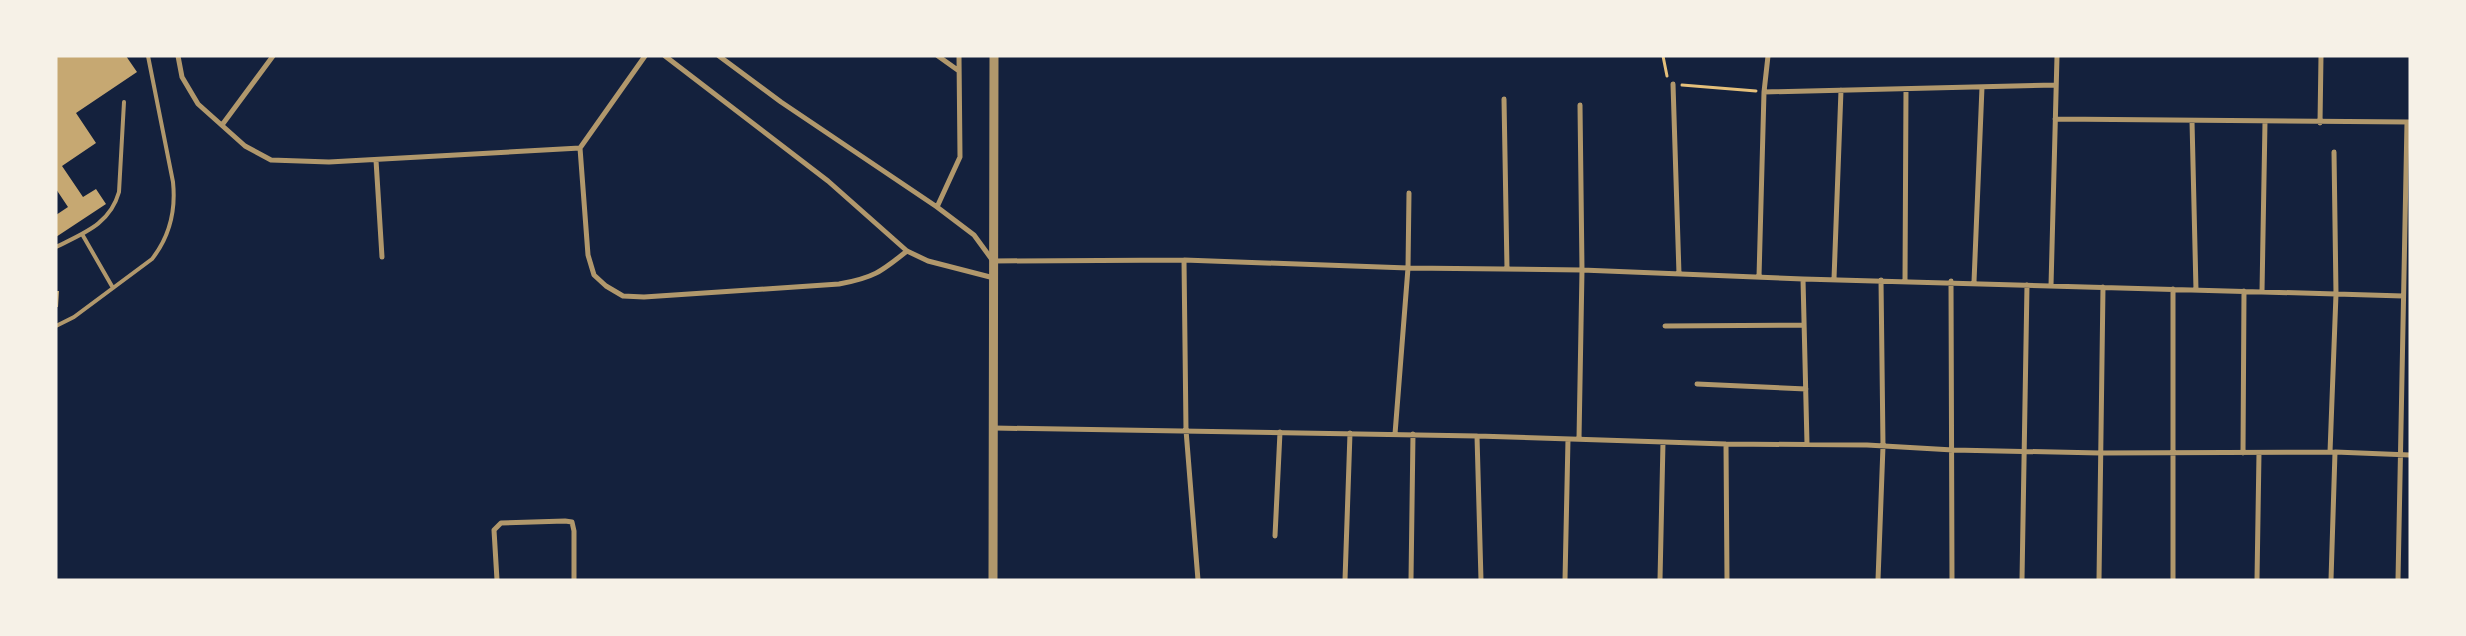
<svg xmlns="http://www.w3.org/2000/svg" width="2466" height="636" font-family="Inter,sans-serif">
<rect width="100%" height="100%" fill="#14213d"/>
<path fill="#c6a872" d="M 56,56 L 126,56 L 137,72 L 76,113 L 96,143 L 62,166 L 83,197 L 96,189 L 106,204 L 56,237 L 56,215 L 68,207 L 56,189 Z
M 56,291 L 59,291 L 58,307 L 56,307 Z"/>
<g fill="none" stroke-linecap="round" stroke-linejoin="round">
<path stroke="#e5c07b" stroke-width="3" d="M 1663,56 L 1667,76
M 1682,85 L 1756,91"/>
<path stroke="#b1986c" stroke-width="4" d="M 82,234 L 113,288
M 56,247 C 84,233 110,224 119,192 L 124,102
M 56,326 L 74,317 L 152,259 C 170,236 176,211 173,182 L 148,56"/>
<path stroke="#b1986c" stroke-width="5" d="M 178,56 L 182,77 L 198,104 L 245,146 L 271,160 L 329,162 L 580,148
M 645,56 L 580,148 L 588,255 L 594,275 L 606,286 L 623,296 L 644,297 L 839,284 C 873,278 881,272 907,251
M 665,56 L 828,181 L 907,251 L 928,261 L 994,278
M 719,56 L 781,102 L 937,207 L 974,235 L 993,261 L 1184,260 L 1408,268 L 1582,270 L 1803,279 L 2336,294 L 2334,152
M 938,56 L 959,71
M 1673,84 L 1679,274
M 1764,92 L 2056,85
M 1504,99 L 1507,269
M 2055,119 L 2409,122
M 2192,121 L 2196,290
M 2320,123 L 2321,56
M 222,125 L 273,56
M 376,160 L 382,257
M 937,207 L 960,157 L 959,56
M 1184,260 L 1186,430 L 1198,580
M 1759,277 L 1764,92 L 1768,56
M 1803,279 L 1807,444
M 1834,279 L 1841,90
M 1905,281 L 1906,89
M 1951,281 L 1952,580
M 1974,282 L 1982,87
M 2051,286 L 2057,56
M 2262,292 L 2265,122
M 1665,326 L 1804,325
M 1697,384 L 1806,389
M 994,428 L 1477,436 L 1726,444 L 1867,445 L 1953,450 L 2100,453 L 2335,452 L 2410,455
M 1395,434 L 1408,268 L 1409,193
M 1477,436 L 1481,580
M 1579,439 L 1582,270 L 1580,105
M 1726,444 L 1727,580
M 2330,452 L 2336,294 L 2403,296
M 2243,453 L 2244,291
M 1275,536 L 1280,432
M 497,580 L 494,530 L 501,523 L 565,521 L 572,522 L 574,531 L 574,580
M 1345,580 L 1350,433
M 1411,580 L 1413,434
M 1565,580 L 1568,439
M 1660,580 L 1663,442
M 1878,580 L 1883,446 L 1881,280
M 2022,580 L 2027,285
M 2099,580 L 2103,287
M 2173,580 L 2173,289
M 2257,580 L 2259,453
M 2331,580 L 2335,452
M 2398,580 L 2407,122"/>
<path stroke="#b1986c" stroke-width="9" d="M 993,580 L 994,56"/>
</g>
<rect width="2466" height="636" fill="none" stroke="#f6f1e7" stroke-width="115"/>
</svg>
